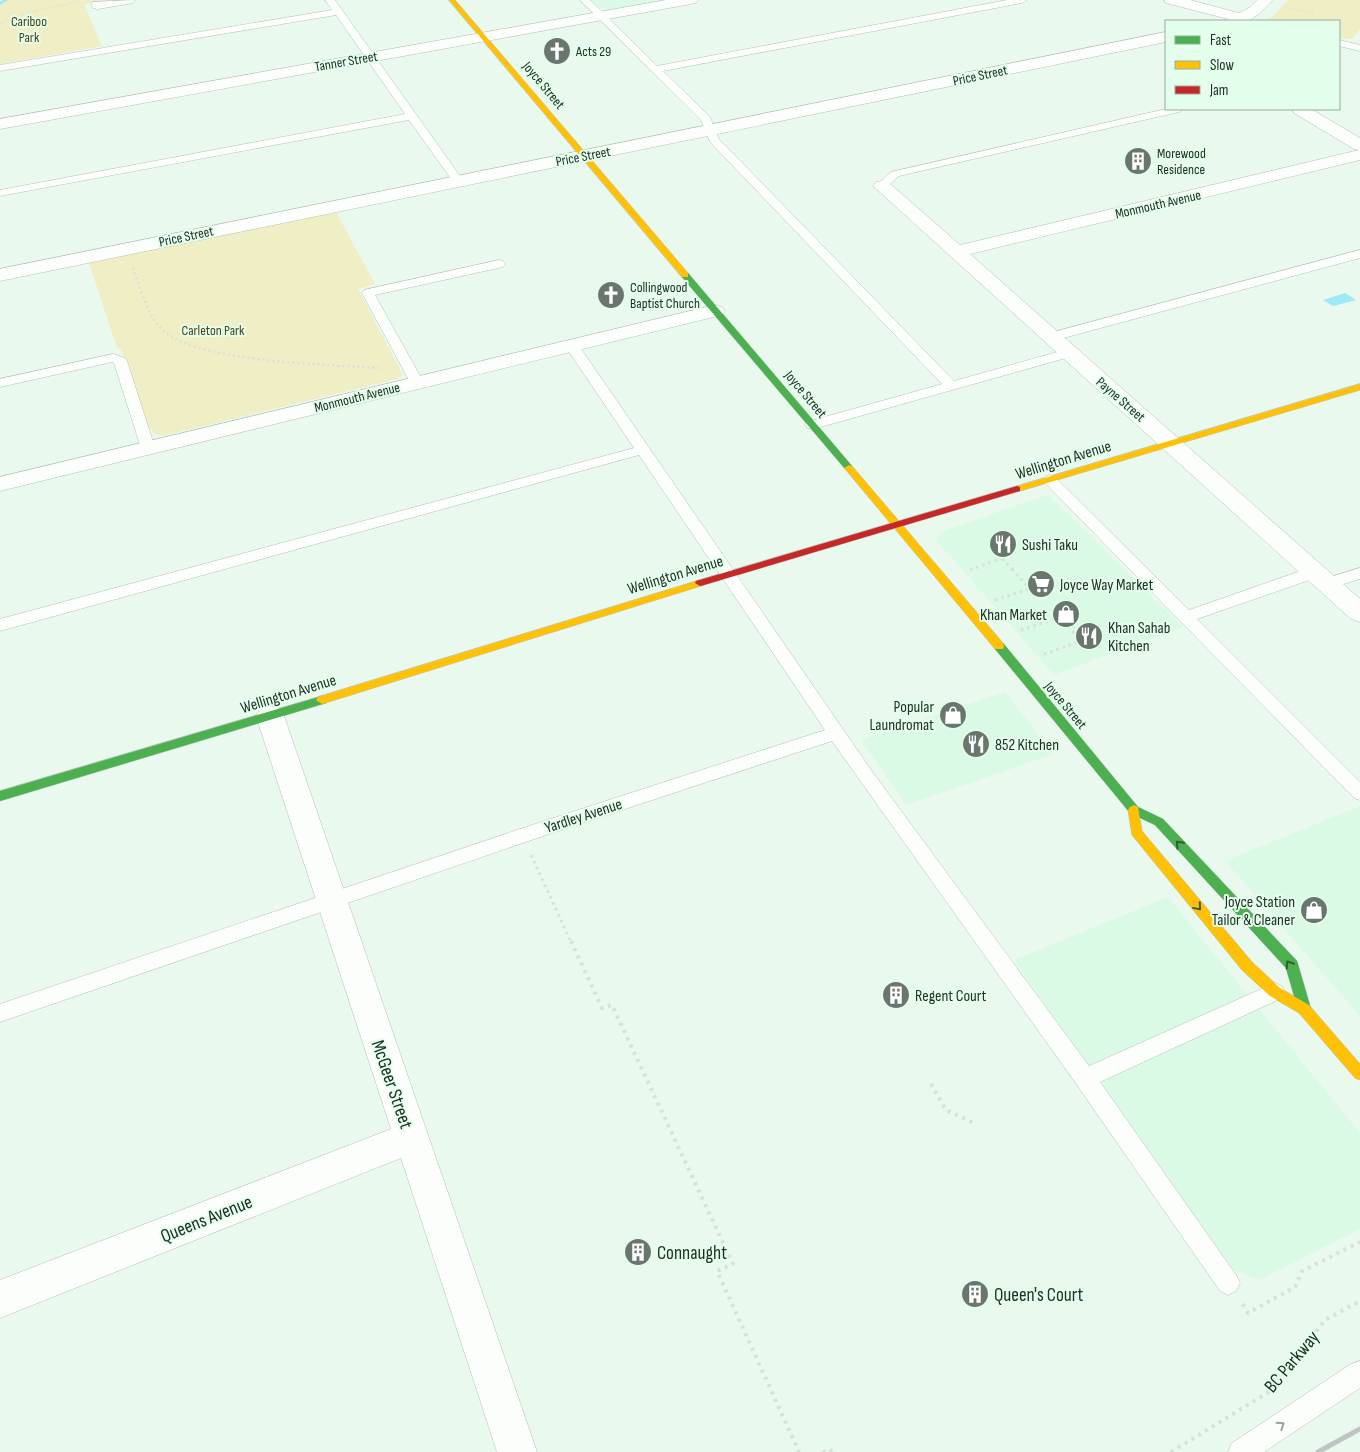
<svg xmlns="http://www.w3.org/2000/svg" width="1360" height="1452" font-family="'Sofia Sans Condensed',sans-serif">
<rect width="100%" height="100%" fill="#e9f9ee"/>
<path fill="#dbfae5" d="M 585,0 L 668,0 L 609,10 L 602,8 L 595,9 Z
M 1048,495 L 1183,627 L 1054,675 L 937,541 L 937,536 L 945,530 Z
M 1005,692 L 1054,754 L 906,805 L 861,740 Z
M 1360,806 L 1360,1016 L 1225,861 Z
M 1168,897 L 1360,1133 L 1360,1229 L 1259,1280 L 1229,1268 L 1014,960 Z"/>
<path fill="#f0eec4" d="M 0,0 L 106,0 L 84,4 L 102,46 L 0,64 Z
M 1288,0 L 1360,0 L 1360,29 L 1352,39 L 1339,39 L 1339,21 L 1263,21 L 1273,16 Z
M 336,212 L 375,284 L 358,289 L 403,375 L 397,379 L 162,436 L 156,434 L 148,426 L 121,349 L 117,348 L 89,263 Z"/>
<path fill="#9de9f8" d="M 1345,293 L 1356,300 L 1333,306 L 1323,300 Z"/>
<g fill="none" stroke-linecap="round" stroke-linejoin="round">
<path fill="#9de9f8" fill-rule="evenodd" d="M 3,0 L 8,0 L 0,5 L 0,2 Z"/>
<g stroke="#b4c1b8" stroke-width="1">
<path id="lane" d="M 325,0 L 335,0 L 462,179 L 464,181 L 462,183 L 454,183 L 409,120 L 0,196 L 0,190 L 405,114 L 336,15 L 0,71 L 0,65 L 332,10 Z
M 580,0 L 590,0 L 657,66 L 1007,0 L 1027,0 L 1022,3 L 663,71 L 710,117 L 719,139 L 954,381 L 1068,349 L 1075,353 L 1073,356 L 817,428 L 807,428 L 805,425 L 807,422 L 942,384 L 710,142 L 701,120 Z
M 1339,40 L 1360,45 L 1360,51 L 1339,46 Z
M 1166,109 L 1184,109 L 1179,112 L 899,176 L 886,188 L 882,189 L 876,186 L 891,172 Z
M 1360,250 L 1360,258 L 1056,340 L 1051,341 L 1044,337 L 1046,334 Z
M 499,260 L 503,261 L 505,264 L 503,267 L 375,295 L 424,383 L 417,387 L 412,386 L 362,293 L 364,290 Z
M 572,342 L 577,343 L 871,770 L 1089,1066 L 1268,986 L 1275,983 L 1282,986 L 1285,992 L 1282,998 L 1100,1082 L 1236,1275 L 1240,1283 L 1236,1291 L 1228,1295 L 1220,1291 L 1077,1085 L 832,741 L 552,833 L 0,1022 L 0,1004 L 538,823 L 825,730 L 639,455 L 0,631 L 0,619 L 634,448 L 565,346 Z
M 113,354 L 125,358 L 127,361 L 155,448 L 153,451 L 143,451 L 141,448 L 114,363 L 112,362 L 0,387 L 0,379 Z
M 1050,475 L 1055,477 L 1189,610 L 1309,568 L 1315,567 L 1321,568 L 1323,572 L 1321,576 L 1197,619 L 1360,782 L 1360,800 L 1354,798 L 1045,483 L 1043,480 L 1045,477 Z
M 1360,568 L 1360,579 L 1327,589 L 1321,588 L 1319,584 L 1321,580 Z
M 1360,1361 L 1360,1388 L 1264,1452 L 1228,1452 L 1232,1443 L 1351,1364 Z"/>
</g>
<g stroke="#b4c1b8" stroke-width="1">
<path id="street" d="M 135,0 L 133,3 L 98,9 L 93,8 L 91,5 L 93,2 Z
M 666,0 L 698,0 L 696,3 L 691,4 L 0,129 L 0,119 Z
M 1164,0 L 1190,0 L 1239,13 L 1249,8 L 1257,0 L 1273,0 L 1259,14 L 1248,21 L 1227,21 L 1228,19 L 1166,3 Z
M 1166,32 L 1166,42 L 0,281 L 0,269 Z
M 1292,109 L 1311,109 L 1360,138 L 1360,160 L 970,254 L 1360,599 L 1360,622 L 1351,619 L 873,186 L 876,182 L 882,181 L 888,182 L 960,245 L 1359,150 L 1354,149 L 1294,113 Z
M 715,305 L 722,307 L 725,311 L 722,315 L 0,491 L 0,477 Z
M 270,706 L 280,709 L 284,716 L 537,1452 L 497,1452 L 401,1158 L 0,1318 L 0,1280 L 391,1129 L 256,716 L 260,709 Z"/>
</g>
<g stroke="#b4c1b8" stroke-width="1">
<path id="fast" d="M 682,273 L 688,273 L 852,466 L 852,470 L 846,470 L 682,277 Z
M 999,642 L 1003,643 L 1138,807 L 1163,819 L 1297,961 L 1311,1009 L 1309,1013 L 1304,1015 L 1299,1013 L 1286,968 L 1155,825 L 1130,813 L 995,649 L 994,646 L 995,643 Z
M 322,696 L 326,697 L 328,700 L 326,703 L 0,801 L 0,791 Z"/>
</g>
<g stroke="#b4c1b8" stroke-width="1">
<path id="slow" d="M 449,0 L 455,0 L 688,273 L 688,277 L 682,277 Z
M 1360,384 L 1360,390 L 1020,491 L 1014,491 L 1012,489 L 1014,487 Z
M 849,465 L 852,466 L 1003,643 L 1004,646 L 1003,649 L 995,649 L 846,470 L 844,468 Z
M 700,580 L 704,581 L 705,583 L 704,585 L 322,704 L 316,700 L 318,697 Z
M 1134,805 L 1138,807 L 1142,831 L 1252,962 L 1280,988 L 1309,1005 L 1360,1064 L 1360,1080 L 1355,1078 L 1299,1013 L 1270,996 L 1242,970 L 1132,835 L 1128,810 L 1130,807 Z"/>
</g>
<g stroke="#b4c1b8" stroke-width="1">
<path id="jam" d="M 1017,486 L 1020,487 L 1020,491 L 704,585 L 700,586 L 695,583 L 696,581 Z"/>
</g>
<path stroke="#dadfdb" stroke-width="2" stroke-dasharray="1 2.5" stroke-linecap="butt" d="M 1285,7 L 1314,14
M 0,23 L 30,12 L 79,1"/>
<path stroke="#dadfdb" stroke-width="2.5" stroke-dasharray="2 3" stroke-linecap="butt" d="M 133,268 C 141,289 147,318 165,332 C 202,363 329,364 379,368"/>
<path stroke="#dadfdb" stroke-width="3" stroke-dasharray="2.5 4" stroke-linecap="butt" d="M 994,546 L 991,547 L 1012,569 L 1014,568
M 1012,569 L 1030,589
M 970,570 L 1002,558
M 995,600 L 1032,588
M 1059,617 L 1081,641
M 1021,630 L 1061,617
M 1044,654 L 1082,641
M 531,855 L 571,942"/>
<path stroke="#dadfdb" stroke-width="4" stroke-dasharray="3 5" stroke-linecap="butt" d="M 571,941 L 602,1008 L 612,1005 L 733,1264 L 717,1271 L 799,1452
M 931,1084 L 946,1110 L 976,1124
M 1243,1304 L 1248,1313 L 1295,1287 L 1302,1271 L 1360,1242
M 823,1452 L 830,1449 L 832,1452
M 1171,1452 L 1272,1390 L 1325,1320 L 1360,1301"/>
<use href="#lane" fill="#fcfefc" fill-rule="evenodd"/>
<use href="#street" fill="#fcfefc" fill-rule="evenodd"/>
<use href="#fast" fill="#4caf50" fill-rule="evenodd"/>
<use href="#slow" fill="#ffc107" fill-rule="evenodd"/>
<use href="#jam" fill="#c62828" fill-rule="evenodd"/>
<path stroke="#c0c4c2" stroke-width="5" d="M 1318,1452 L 1360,1429"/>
</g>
<defs><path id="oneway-chevron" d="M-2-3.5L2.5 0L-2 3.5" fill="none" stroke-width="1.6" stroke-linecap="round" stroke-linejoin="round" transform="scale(1.25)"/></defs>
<g stroke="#315c35">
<use href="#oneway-chevron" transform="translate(1179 844) rotate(-133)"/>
<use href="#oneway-chevron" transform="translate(1198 907) rotate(50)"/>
<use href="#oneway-chevron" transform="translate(1289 964) rotate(-123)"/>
</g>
<use stroke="#9aa19c" href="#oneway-chevron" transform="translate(1281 1425) rotate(-34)"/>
<defs>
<g id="church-disc" transform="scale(1.4375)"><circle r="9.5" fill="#68766d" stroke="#e3ffec"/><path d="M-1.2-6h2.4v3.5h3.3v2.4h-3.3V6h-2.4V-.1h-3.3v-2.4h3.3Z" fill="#fff"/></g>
<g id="building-disc" transform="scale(1.4375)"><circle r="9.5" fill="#68766d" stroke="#e3ffec"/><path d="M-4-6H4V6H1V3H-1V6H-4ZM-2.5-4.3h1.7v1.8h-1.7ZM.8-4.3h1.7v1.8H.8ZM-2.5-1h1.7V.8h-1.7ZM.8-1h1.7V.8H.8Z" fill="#fff"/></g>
<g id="restaurant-disc" transform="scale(1.4375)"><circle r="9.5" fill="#68766d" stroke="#e3ffec"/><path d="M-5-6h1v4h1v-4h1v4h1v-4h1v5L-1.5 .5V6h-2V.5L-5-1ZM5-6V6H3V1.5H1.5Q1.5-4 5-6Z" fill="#fff"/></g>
<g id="supermarket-disc" transform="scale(1.4375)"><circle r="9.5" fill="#68766d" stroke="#e3ffec"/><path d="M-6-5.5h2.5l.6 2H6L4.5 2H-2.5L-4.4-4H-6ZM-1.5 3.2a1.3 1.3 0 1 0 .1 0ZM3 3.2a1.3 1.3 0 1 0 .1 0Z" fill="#fff"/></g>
<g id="shop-disc" transform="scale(1.4375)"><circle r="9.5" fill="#68766d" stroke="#e3ffec"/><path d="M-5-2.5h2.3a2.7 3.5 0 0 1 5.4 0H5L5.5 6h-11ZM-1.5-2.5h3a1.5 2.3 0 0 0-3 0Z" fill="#fff"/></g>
</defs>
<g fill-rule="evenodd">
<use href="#church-disc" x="557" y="51"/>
<use href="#building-disc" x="1138" y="161"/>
<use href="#church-disc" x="611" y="295"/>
<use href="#restaurant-disc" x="1003" y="544"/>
<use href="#supermarket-disc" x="1041" y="584"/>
<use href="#shop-disc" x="1066" y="614"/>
<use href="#restaurant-disc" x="1089" y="636"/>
<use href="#shop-disc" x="953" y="715"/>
<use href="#restaurant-disc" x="976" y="744"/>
<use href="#shop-disc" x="1314" y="910"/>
<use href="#building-disc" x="896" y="995"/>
<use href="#building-disc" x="638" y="1252"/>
<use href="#building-disc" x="975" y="1294"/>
</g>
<g text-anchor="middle" stroke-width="4" stroke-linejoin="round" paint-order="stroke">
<g font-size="14" fill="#4c4217" stroke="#e3ffec">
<text x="29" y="26">Cariboo<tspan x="29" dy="16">Park</tspan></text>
<text x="213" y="335">Carleton Park</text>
</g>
<g font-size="14" fill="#222f27" stroke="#e3ffec" text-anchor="start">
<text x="576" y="56">Acts 29</text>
<text x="1157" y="158">Morewood<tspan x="1157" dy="16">Residence</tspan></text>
<text x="630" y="292">Collingwood<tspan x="630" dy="16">Baptist Church</tspan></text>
</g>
<g font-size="14" fill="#222f27" stroke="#e3ffec">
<text transform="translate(346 61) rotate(-10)" y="5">Tanner Street</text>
<text transform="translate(980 75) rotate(-12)" y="5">Price Street</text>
<text transform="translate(544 85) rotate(50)" y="5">Joyce Street</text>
<text transform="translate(583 156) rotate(-11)" y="5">Price Street</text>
<text transform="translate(1158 204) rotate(-13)" y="5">Monmouth Avenue</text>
<text transform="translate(186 236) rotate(-12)" y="5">Price Street</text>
<text transform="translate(806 394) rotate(50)" y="5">Joyce Street</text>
<text transform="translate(357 397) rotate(-14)" y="5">Monmouth Avenue</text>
<text transform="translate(1121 399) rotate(41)" y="5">Payne Street</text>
<text transform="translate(1066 705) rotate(50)" y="5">Joyce Street</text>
</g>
<g font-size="16" fill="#222f27" stroke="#e3ffec">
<text transform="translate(1063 459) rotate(-17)" y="6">Wellington Avenue</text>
<text transform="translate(675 574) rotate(-17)" y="6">Wellington Avenue</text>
<text transform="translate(288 693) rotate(-17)" y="6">Wellington Avenue</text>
<text transform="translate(583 815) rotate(-18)" y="6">Yardley Avenue</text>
</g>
<g font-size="16" fill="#222f27" stroke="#e3ffec" text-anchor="start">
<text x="1022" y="550">Sushi Taku</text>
<text x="1060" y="590">Joyce Way Market</text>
<text x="1047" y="620" text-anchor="end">Khan Market</text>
<text x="1108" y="633">Khan Sahab<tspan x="1108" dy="18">Kitchen</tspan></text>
<text x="934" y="712" text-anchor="end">Popular<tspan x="934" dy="18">Laundromat</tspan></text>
<text x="995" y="750">852 Kitchen</text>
<text x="1295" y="907" text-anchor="end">Joyce Station<tspan x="1295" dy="18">Tailor &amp; Cleaner</tspan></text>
<text x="915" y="1001">Regent Court</text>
</g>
<g font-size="19" fill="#222f27" stroke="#e3ffec">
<text transform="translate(393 1084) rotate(71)" y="7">McGeer Street</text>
<text transform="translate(206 1218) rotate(-22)" y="7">Queens Avenue</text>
<text transform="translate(1291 1361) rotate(-50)" y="7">BC Parkway</text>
</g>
<g font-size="19" fill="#222f27" stroke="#e3ffec" text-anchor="start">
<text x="657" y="1259">Connaught</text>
<text x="994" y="1301">Queen's Court</text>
</g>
</g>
<rect x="1165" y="20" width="175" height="90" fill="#e3ffec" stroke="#96ac9d"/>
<rect x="1175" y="36" width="25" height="8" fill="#4caf50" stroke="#96ac9d"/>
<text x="1210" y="45" font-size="15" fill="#222f27">Fast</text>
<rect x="1175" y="61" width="25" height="8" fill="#ffc107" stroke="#96ac9d"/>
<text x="1210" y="70" font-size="15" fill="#222f27">Slow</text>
<rect x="1175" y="86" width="25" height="8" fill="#c62828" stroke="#96ac9d"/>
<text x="1210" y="95" font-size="15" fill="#222f27">Jam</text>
</svg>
